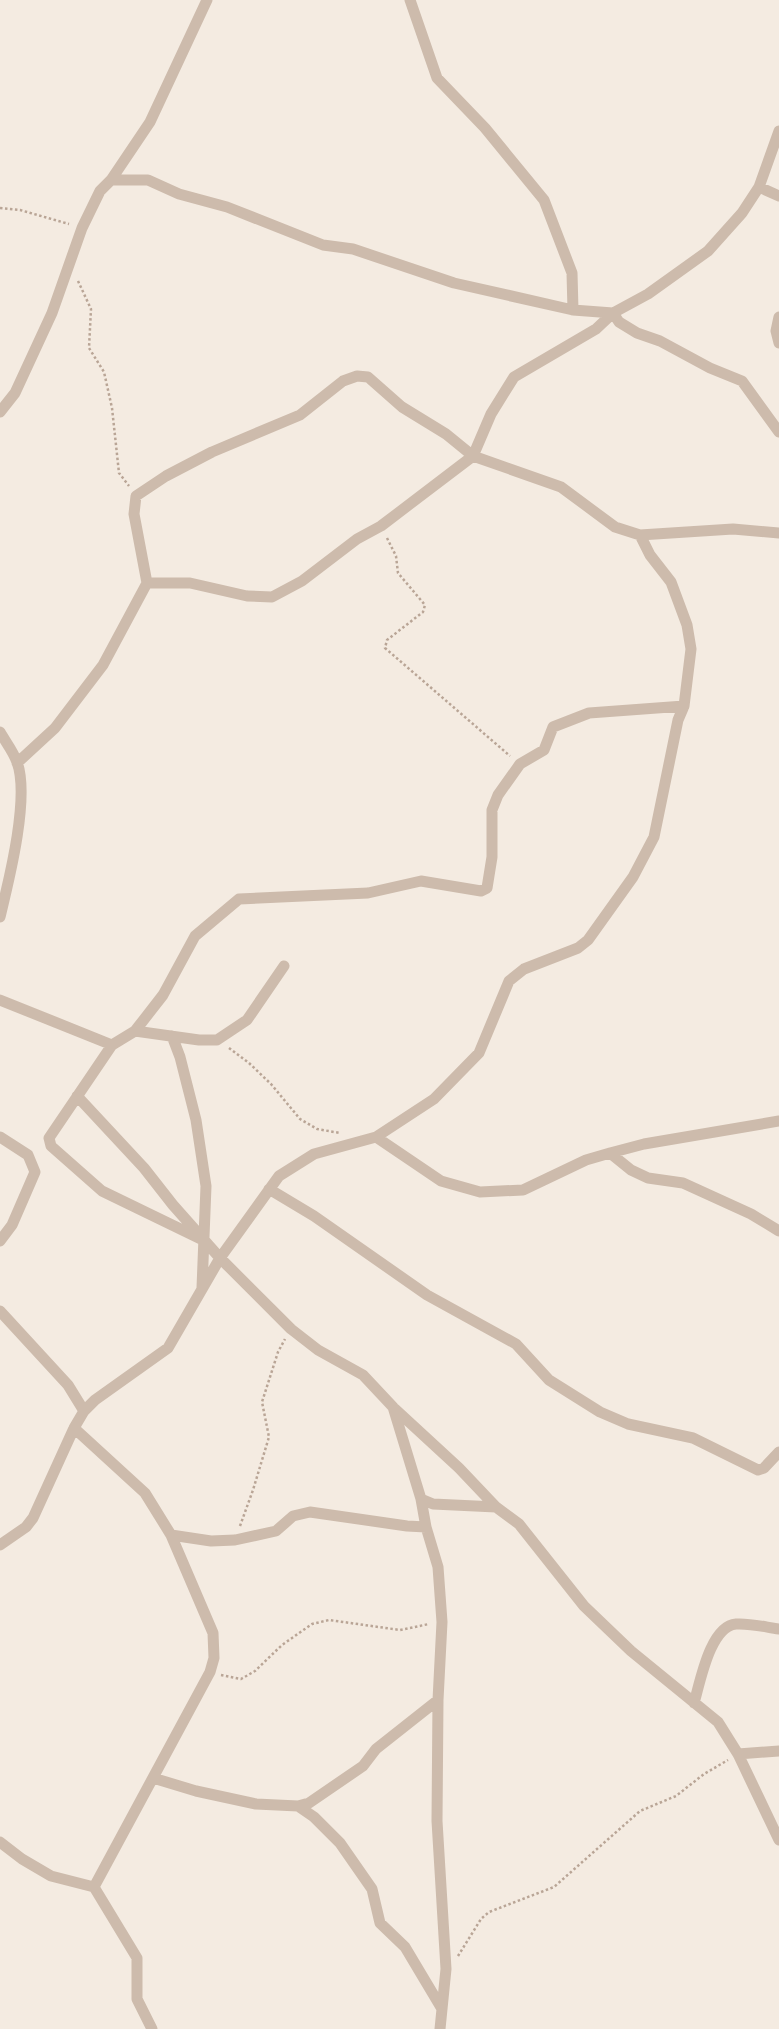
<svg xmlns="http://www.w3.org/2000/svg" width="779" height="2029" font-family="'Space Grotesk',sans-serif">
<rect width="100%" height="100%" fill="#f4ebe1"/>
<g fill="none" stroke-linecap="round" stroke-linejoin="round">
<path stroke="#b9a596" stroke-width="2.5" stroke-dasharray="2.5 2.5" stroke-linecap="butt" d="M 0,208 L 20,210 L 69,224
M 78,281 L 91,309 L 89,348 L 104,372 L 112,408 L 119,473 L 129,486
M 387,538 L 396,556 L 398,573 L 425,605 L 423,612 L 387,640 L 385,648 L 510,756
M 229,1048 L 249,1063 L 271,1084 L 300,1119 L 317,1129 L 340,1133
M 240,1526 L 253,1490 L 269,1437 L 262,1402 L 278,1352 L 285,1339
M 221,1675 L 241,1679 L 255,1671 L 282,1645 L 312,1624 L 329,1620 L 400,1630 L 429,1624
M 458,1956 L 481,1919 L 489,1912 L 554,1887 L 640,1811 L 676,1796 L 704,1774 L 728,1760"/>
<path stroke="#cdbbac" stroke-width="11" d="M 410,0 L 437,78 L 485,128 L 544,200 L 572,273 L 573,310
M 111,180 L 148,180 L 179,194 L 227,207 L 323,245 L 353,249 L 454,283 L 573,310 L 613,313 L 648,294 L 708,251 L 742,213 L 759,187 L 779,131
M 759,187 L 779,196
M 779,317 L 776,331 L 779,343
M 0,412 L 15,393 L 52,313 L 82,228 L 100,191 L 111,180 L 150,122 L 207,0
M 147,583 L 190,583 L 247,596 L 272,597 L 302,581 L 357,539 L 381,526 L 473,456 L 491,414 L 514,377 L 596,329 L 613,313 L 619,322 L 637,333 L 660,341 L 710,368 L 742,381 L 779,432
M 0,732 C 5,741 13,751 17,762 C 30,797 9,880 0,917
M 17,763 L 55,728 L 103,665 L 147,583 L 134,514 L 136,496 L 166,476 L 212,452 L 300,415 L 343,381 L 357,376 L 368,377 L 402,407 L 446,434 L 473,456 L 561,487 L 615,527 L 640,535 L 733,529 L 779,533
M 0,1000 L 112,1045
M 135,1031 L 199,1040 L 217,1040 L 247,1020 L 284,966
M 172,1036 L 180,1057 L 196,1120 L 206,1186 L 202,1288
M 77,1096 L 144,1168 L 173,1205 L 220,1258 L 291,1329 L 318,1350 L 363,1375 L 393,1407 L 421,1499 L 433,1504 L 496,1507 L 519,1524 L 584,1606 L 631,1651 L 718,1722 L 738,1754 L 779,1840
M 0,1137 L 28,1155 L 35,1172 L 12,1225 L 0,1241
M 376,1137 L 441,1181 L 480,1192 L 523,1190 L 586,1160 L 610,1153 L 644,1144 L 779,1121
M 610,1153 L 631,1170 L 648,1178 L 683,1183 L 751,1214 L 779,1231
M 269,1189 L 314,1216 L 427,1295 L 516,1344 L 549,1380 L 600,1412 L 628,1424 L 693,1438 L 758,1470 L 764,1468 L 779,1452
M 203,1240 L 102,1191 L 51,1146 L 49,1138 L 112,1045 L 135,1031 L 163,995 L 195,936 L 239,899 L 368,893 L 421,881 L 481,891 L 487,888 L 492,857 L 492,810 L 498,795 L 520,764 L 544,750 L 553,727 L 589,713 L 684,706 L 691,649 L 687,625 L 671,582 L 650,555 L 640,535
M 0,1311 L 68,1385 L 84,1411
M 395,1409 L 459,1468 L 496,1507
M 74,1428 L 145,1493 L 171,1535 L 213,1633 L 214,1658 L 210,1672 L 94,1887 L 137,1958 L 137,1999 L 152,2029
M 421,1499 L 426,1527 L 438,1567 L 442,1622 L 438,1700 L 437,1821 L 446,1969 L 440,2029
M 171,1535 L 211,1541 L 235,1540 L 276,1531 L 293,1516 L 310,1512 L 407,1526 L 426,1527
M 0,1545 L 26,1527 L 33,1518 L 74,1428 L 84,1411 L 95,1400 L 168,1348 L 220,1258 L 279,1176 L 314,1154 L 376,1137 L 434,1099 L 479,1053 L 509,981 L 524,969 L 578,948 L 588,940 L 633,877 L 654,837 L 678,720 L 684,706
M 694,1703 C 700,1683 710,1626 736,1624 C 750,1623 765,1627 779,1629
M 738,1754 L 779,1751
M 153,1778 L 196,1791 L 256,1804 L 298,1806 L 309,1803 L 363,1766 L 376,1749 L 438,1700
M 298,1806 L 314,1817 L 340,1843 L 372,1889 L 380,1923 L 405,1947 L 442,2009
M 0,1842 L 22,1859 L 51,1876 L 94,1887"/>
</g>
</svg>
